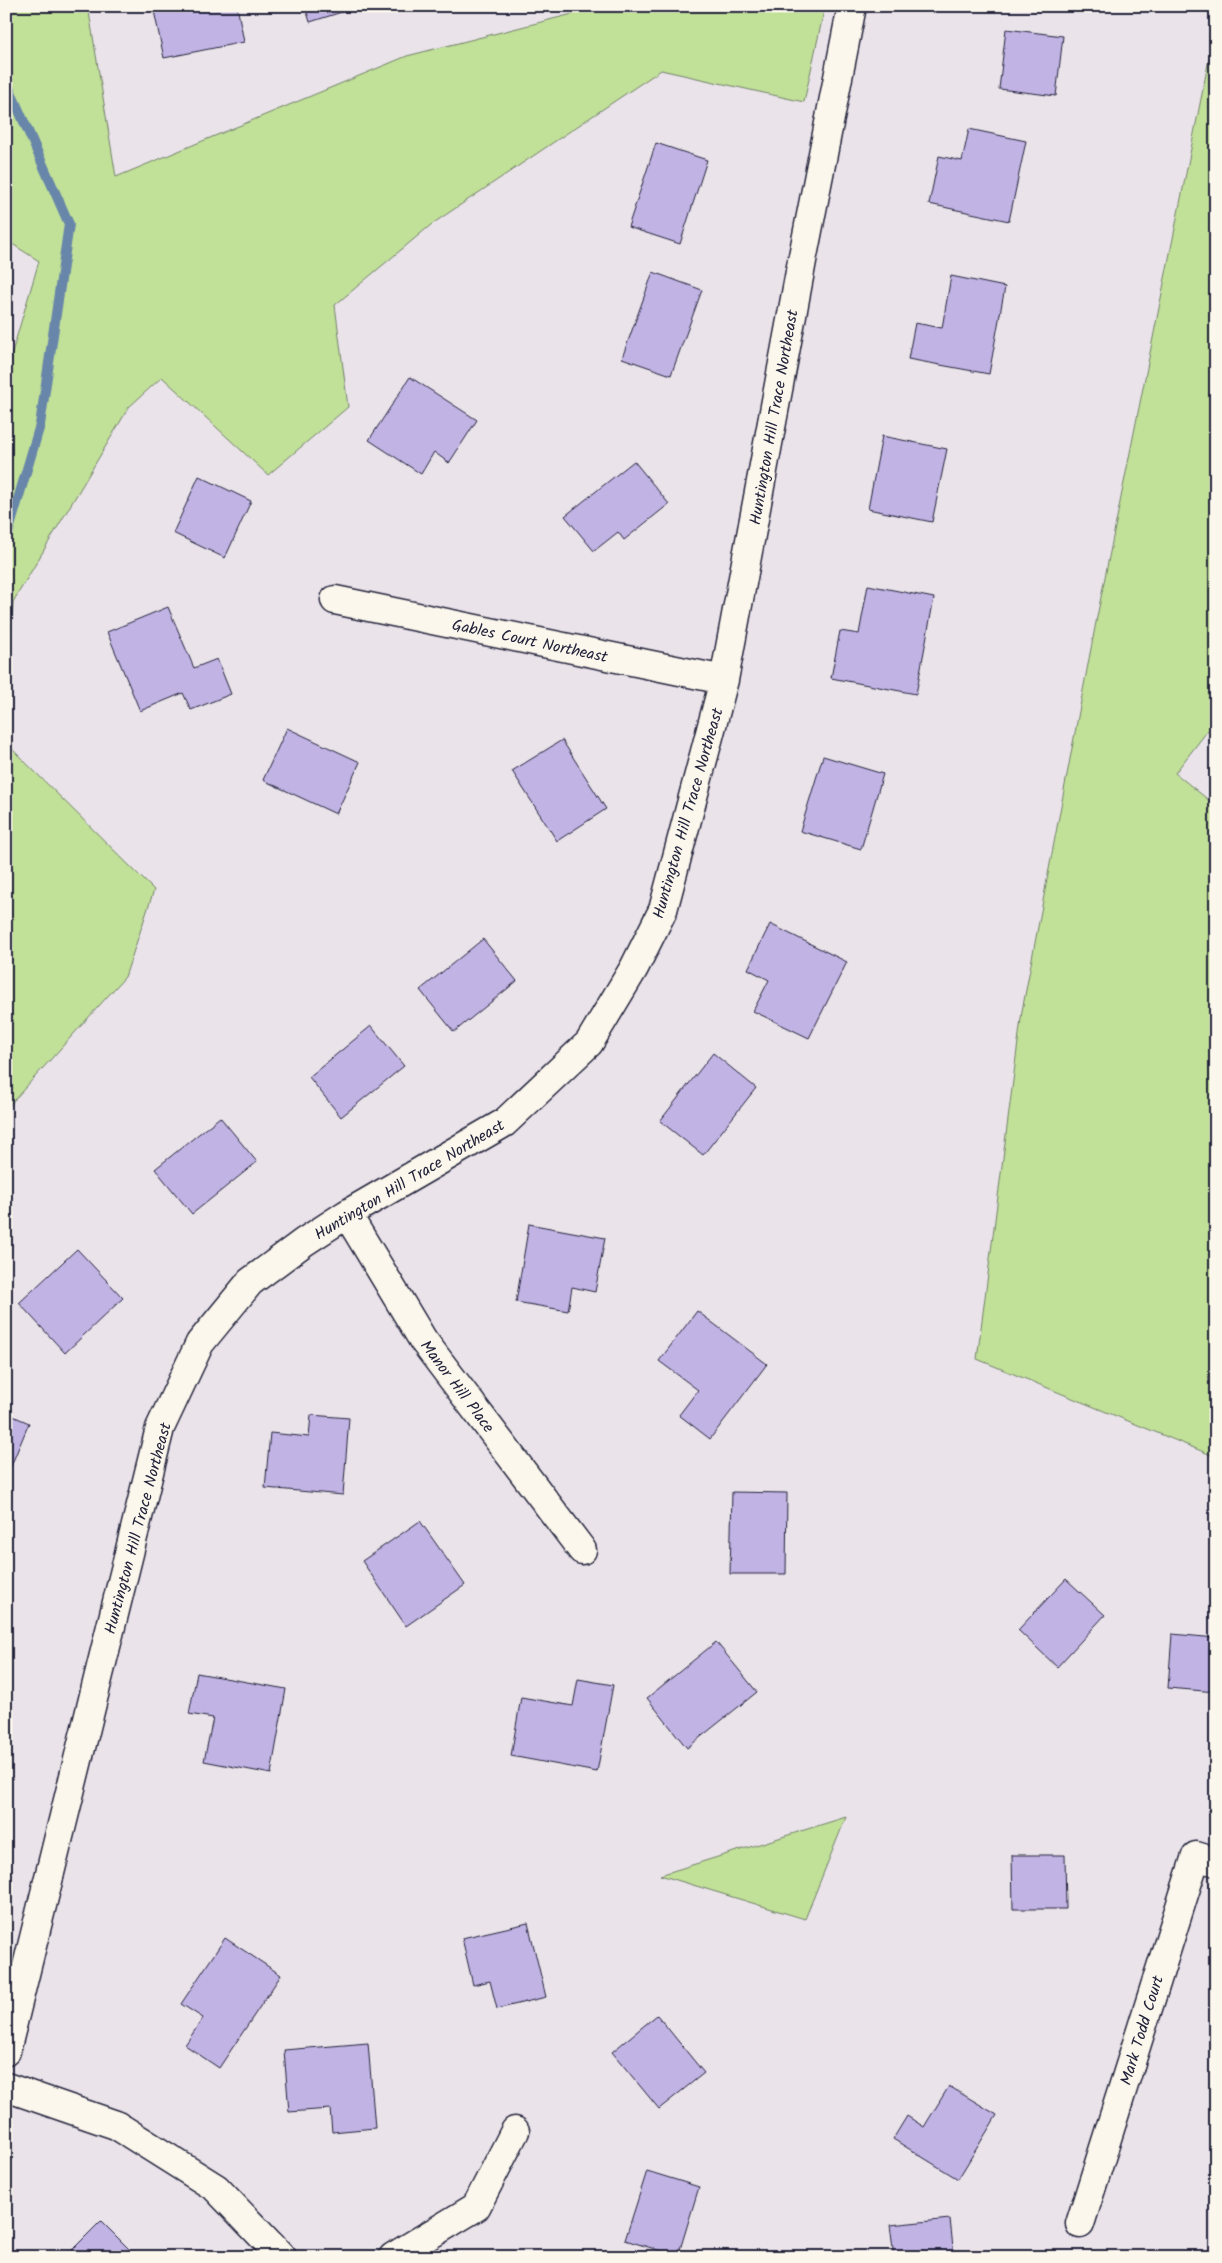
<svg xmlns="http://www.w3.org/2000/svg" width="1222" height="2263" font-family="Kalam,sans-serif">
<rect width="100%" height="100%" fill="#eae3ea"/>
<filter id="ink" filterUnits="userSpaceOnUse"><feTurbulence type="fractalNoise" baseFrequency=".02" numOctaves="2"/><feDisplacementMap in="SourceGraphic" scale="10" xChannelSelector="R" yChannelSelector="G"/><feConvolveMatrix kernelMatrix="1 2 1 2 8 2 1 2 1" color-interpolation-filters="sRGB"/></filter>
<g filter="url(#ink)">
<path fill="#c1e098" stroke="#72816a" d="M 6,6 L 88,6 L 116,177 L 407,56 L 604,6 L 825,6 L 804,102 L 661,70 L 432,224 L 335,305 L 348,407 L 268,475 L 162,377 L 129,407 L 13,602 L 6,723 L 6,373 L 39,261 L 6,240 Z
M 1216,24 L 1216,720 L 1175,773 L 1216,806 L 1216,1457 L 977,1359 L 1022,1011 L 1097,617 Z
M 6,743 L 154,890 L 125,977 L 6,1109 Z
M 846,1817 L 805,1919 L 660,1875 Z"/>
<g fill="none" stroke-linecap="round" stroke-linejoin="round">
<path stroke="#6886a9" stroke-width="10" d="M 6,81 L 69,224 L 40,425 L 6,540"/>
</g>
<path fill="#c1b3e4" stroke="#22223b" d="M 153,6 L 237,6 L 244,42 L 164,58 Z
M 305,6 L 361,6 L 310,22 Z
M 1006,29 L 1063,36 L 1056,96 L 999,89 Z
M 969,129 L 1026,141 L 1009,221 L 929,204 L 939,156 L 962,161 Z
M 656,143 L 707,160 L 680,244 L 628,227 Z
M 653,272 L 702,290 L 671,375 L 622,358 Z
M 951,276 L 1005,287 L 989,374 L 908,359 L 915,323 L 942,328 Z
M 410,377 L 477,420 L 449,463 L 434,452 L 421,474 L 369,440 Z
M 882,436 L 947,449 L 932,522 L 868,509 Z
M 634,461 L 669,504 L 624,540 L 618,532 L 594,551 L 565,516 Z
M 199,476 L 251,501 L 225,558 L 173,533 Z
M 868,585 L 934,598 L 916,694 L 831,678 L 840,631 L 859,634 Z
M 168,607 L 194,668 L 217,659 L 231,694 L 191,710 L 183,693 L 140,711 L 107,632 Z
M 287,728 L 360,762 L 336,814 L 263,780 Z
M 562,740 L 606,809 L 557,841 L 512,771 Z
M 823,756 L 883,774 L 861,849 L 800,831 Z
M 770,924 L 847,962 L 809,1038 L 753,1011 L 769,980 L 748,969 Z
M 483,939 L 517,981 L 454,1032 L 420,990 Z
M 371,1026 L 404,1066 L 341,1117 L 309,1077 Z
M 713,1053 L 756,1088 L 703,1155 L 660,1121 Z
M 220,1117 L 257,1162 L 192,1214 L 155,1169 Z
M 529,1224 L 605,1238 L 595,1292 L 572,1287 L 568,1311 L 516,1302 Z
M 77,1249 L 123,1298 L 65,1353 L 19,1303 Z
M 697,1311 L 767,1364 L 710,1439 L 679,1415 L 698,1390 L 659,1361 Z
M 6,1413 L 29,1423 L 6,1478 Z
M 311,1415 L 349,1418 L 343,1495 L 265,1488 L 270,1433 L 309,1437 Z
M 732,1492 L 787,1493 L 786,1574 L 730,1574 Z
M 420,1521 L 465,1585 L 406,1626 L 362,1561 Z
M 1066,1579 L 1105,1615 L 1057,1667 L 1018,1630 Z
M 1172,1634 L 1216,1638 L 1216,1692 L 1168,1688 Z
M 716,1642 L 757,1692 L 687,1748 L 647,1698 Z
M 197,1673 L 286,1689 L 271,1774 L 204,1761 L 213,1718 L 189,1714 Z
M 578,1679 L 613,1685 L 597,1772 L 511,1756 L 521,1697 L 573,1706 Z
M 1012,1855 L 1065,1855 L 1066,1909 L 1013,1909 Z
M 528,1923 L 546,1997 L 497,2009 L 490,1981 L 473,1985 L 462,1938 Z
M 225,1938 L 281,1975 L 219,2068 L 185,2045 L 203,2018 L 181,2004 Z
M 657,2015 L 704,2073 L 659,2109 L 612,2052 Z
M 368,2043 L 375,2128 L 332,2132 L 330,2109 L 289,2112 L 284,2050 Z
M 949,2086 L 997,2115 L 958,2179 L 893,2139 L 907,2116 L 924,2127 Z
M 647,2171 L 699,2187 L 678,2256 L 625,2240 Z
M 950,2219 L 954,2257 L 894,2257 L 890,2225 Z
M 101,2221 L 137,2257 L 65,2257 Z"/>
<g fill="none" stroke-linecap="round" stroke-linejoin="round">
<g stroke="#22223b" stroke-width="31">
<path id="minor" d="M 335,600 L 724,680
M 347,1214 L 423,1340 L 582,1550
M 6,2051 L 160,1428 L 200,1343 L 250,1282 L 304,1242 L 347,1214 L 504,1123 L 589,1043 L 634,968 L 663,910 L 724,680 L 802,261 L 852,6
M 6,2087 L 116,2125 L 216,2188 L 282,2257
M 1080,2224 L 1196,1856 L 1216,1862
M 393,2257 L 476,2207 L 515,2131"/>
</g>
<use href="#minor" stroke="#fbf7ec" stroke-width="28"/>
</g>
</g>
<g text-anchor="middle" stroke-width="5" stroke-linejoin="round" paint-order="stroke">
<g font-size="16" fill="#22223b" stroke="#fbf7ec">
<text transform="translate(773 417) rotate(-80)" y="6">Huntington Hill Trace Northeast</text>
<text transform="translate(530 640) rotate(12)" y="6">Gables Court Northeast</text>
<text transform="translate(687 813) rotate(-74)" y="6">Huntington Hill Trace Northeast</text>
<text transform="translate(409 1179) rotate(-31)" y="6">Huntington Hill Trace Northeast</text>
<text transform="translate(458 1386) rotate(53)" y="6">Manor Hill Place</text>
<text transform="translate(137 1528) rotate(-75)" y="6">Huntington Hill Trace Northeast</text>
<text transform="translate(1141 2030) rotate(-73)" y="6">Mark Todd Court</text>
</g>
</g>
<rect width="1222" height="2263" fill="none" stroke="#fbf7ec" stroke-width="25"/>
<rect x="12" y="12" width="1197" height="2238" fill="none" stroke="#22223b" stroke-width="2" filter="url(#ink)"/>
</svg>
